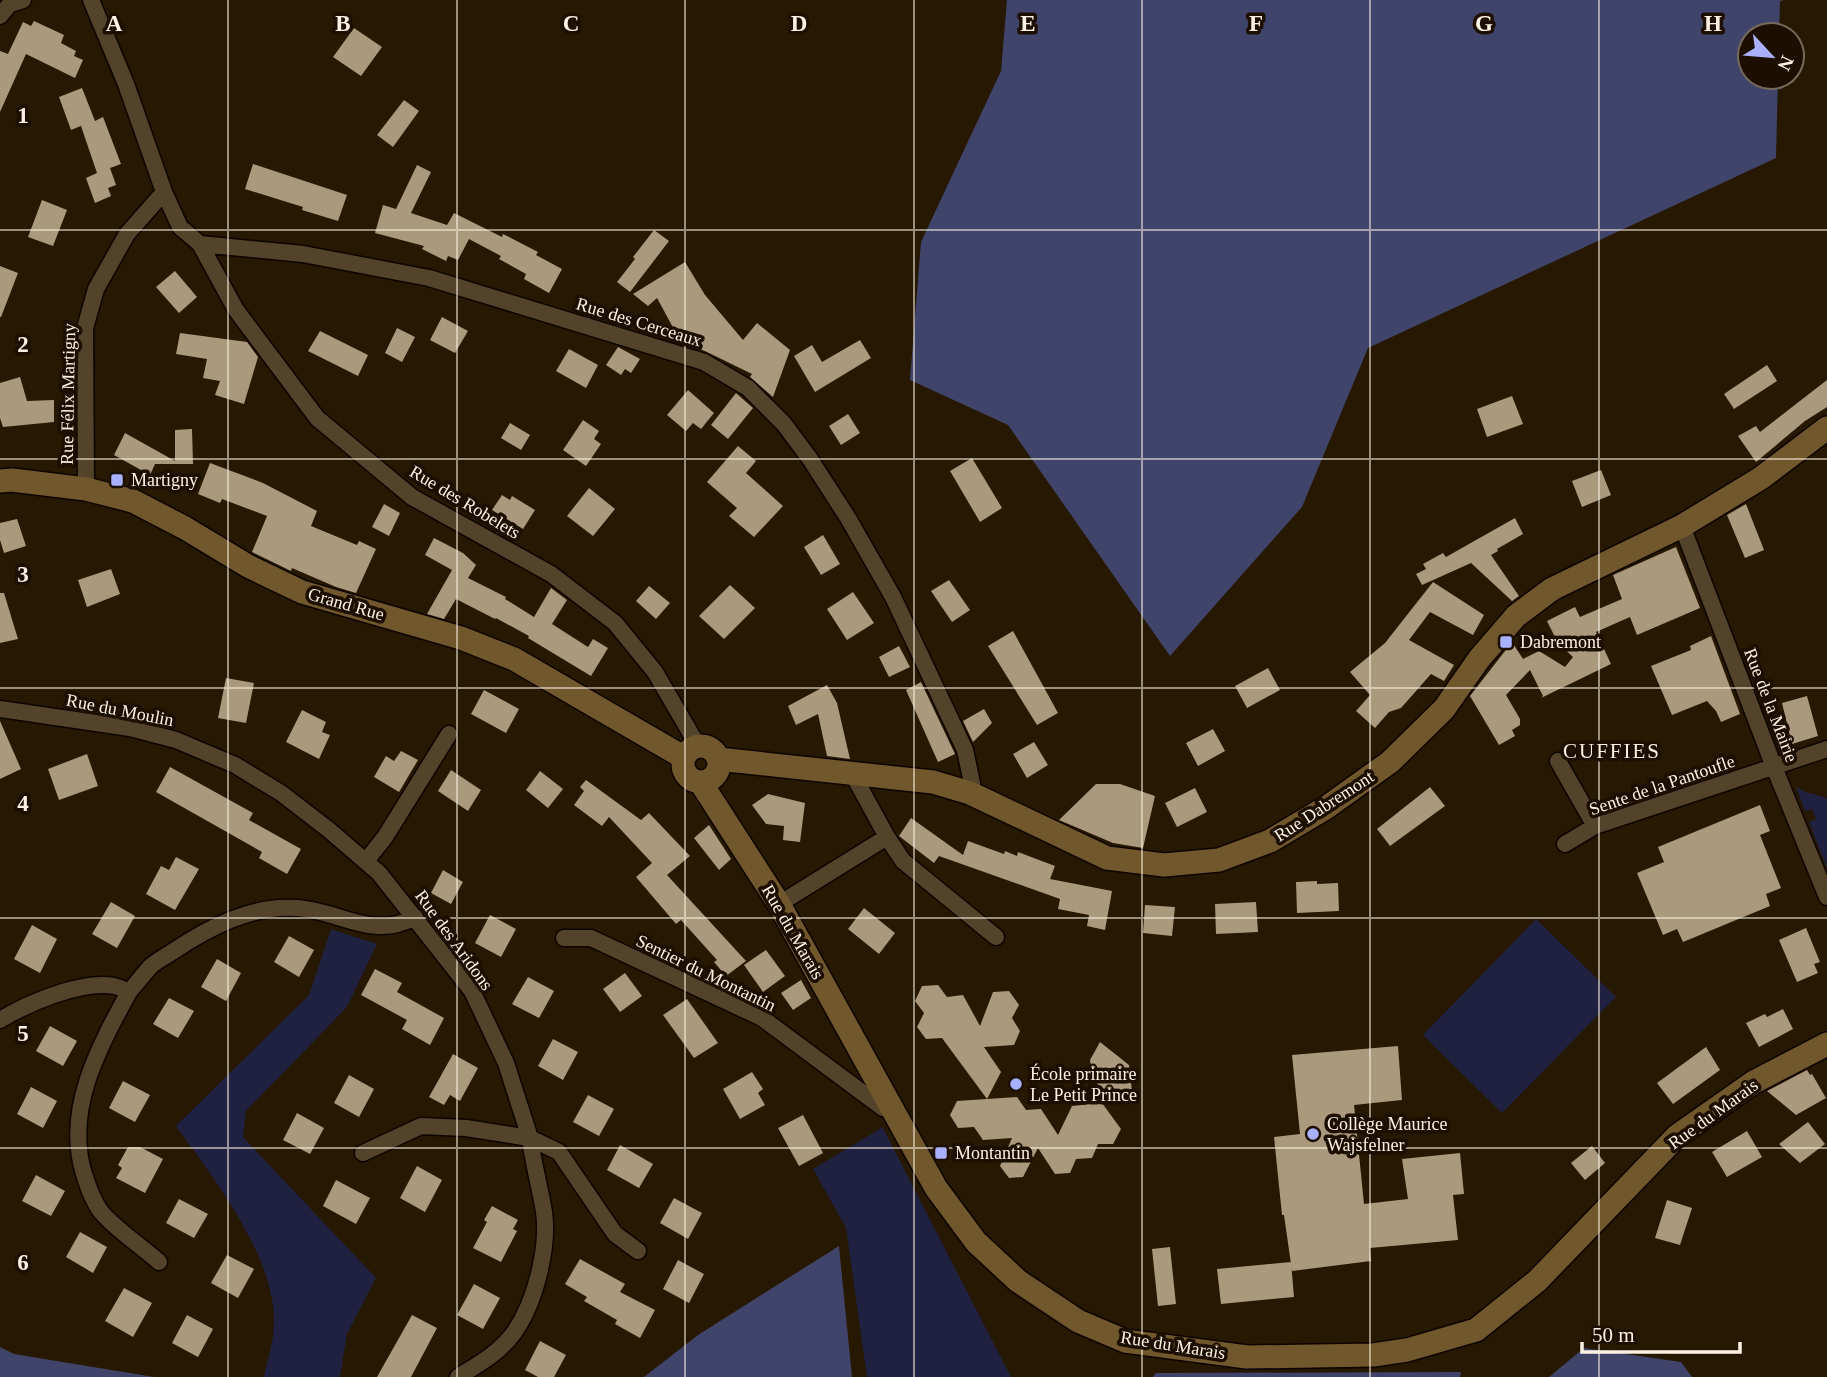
<svg xmlns="http://www.w3.org/2000/svg" width="1827" height="1377" font-family="'Times New Roman',serif">
<rect width="100%" height="100%" fill="#261801"/>
<path fill="#202140" d="M 1796,787 L 1803,791 L 1827,798 L 1827,868 L 1809,822 L 1816,819 L 1812,809 L 1805,811 Z
M 1536,919 L 1616,997 L 1502,1113 L 1423,1035 Z
M 331,929 L 377,944 L 347,1007 L 246,1111 L 243,1137 L 376,1278 L 347,1334 L 340,1377 L 264,1377 C 267,1360 274,1341 274,1323 C 275,1256 214,1179 176,1126 L 309,995 Z
M 883,1127 L 883,1128 L 1011,1377 L 867,1377 L 846,1228 L 813,1169 Z"/>
<path fill="#41446a" d="M 1007,0 L 1784,0 L 1780,1 L 1779,35 L 1750,35 L 1750,77 L 1778,77 L 1776,158 L 1368,348 L 1302,507 L 1170,656 L 1008,425 L 910,380 L 921,242 L 1001,71 Z
M 839,1246 L 852,1377 L 644,1377 L 698,1335 Z
M 0,1347 L 14,1354 L 154,1377 L 0,1377 Z
M 1584,1348 L 1681,1362 L 1692,1377 L 1549,1377 Z
M 1461,1372 L 1460,1377 L 1153,1377 L 1156,1373 Z"/>
<path fill="#ab997d" d="M 34,21 L 64,35 L 61,43 L 76,51 L 74,56 L 83,60 L 75,78 L 26,54 L 0,112 L 0,51 L 8,54 L 23,22 L 31,26 Z
M 354,28 L 382,47 L 361,76 L 333,57 Z
M 82,88 L 95,121 L 103,117 L 121,164 L 110,168 L 116,185 L 108,188 L 111,196 L 95,203 L 86,178 L 97,173 L 81,126 L 88,123 L 71,130 L 59,97 Z
M 404,100 L 419,111 L 393,147 L 377,135 Z
M 253,164 L 347,195 L 338,221 L 302,210 L 303,207 L 245,189 Z
M 417,165 L 431,172 L 411,213 L 447,225 L 454,213 L 502,237 L 503,234 L 538,252 L 536,255 L 562,269 L 549,293 L 524,279 L 526,274 L 499,259 L 501,256 L 469,239 L 458,260 L 448,256 L 446,261 L 422,249 L 424,246 L 375,233 L 383,205 L 396,209 Z
M 42,200 L 67,210 L 53,246 L 28,237 Z
M 654,230 L 669,241 L 630,292 L 617,282 L 635,259 L 633,257 Z
M 685,262 L 705,295 L 743,340 L 757,323 L 790,350 L 773,397 L 750,377 L 752,374 L 707,352 L 688,344 L 682,344 L 657,298 L 648,306 L 633,294 Z
M 0,266 L 18,273 L 1,317 L 0,317 Z
M 175,271 L 197,297 L 179,313 L 156,287 Z
M 442,317 L 468,331 L 455,353 L 430,340 Z
M 397,328 L 415,337 L 402,362 L 385,353 Z
M 320,331 L 368,355 L 358,376 L 308,351 Z
M 180,333 L 247,342 L 258,357 L 244,404 L 215,395 L 220,381 L 203,378 L 207,359 L 176,354 Z
M 860,340 L 871,358 L 815,392 L 794,356 L 812,345 L 822,362 Z
M 618,347 L 640,359 L 631,373 L 625,369 L 621,375 L 606,365 Z
M 569,349 L 598,365 L 586,388 L 556,371 Z
M 1767,365 L 1777,381 L 1734,409 L 1724,394 Z
M 20,377 L 27,401 L 54,400 L 54,422 L 3,427 L 0,418 L 0,383 Z
M 1827,380 L 1827,407 L 1805,421 L 1756,462 L 1738,436 L 1756,426 L 1760,432 Z
M 688,390 L 714,413 L 701,429 L 693,423 L 686,431 L 667,415 Z
M 736,393 L 753,408 L 728,439 L 711,425 Z
M 1512,396 L 1523,424 L 1487,437 L 1477,409 Z
M 848,414 L 860,433 L 841,445 L 829,426 Z
M 583,420 L 599,431 L 594,439 L 601,444 L 586,466 L 563,450 Z
M 510,423 L 530,435 L 521,450 L 501,438 Z
M 192,429 L 193,464 L 155,464 L 150,475 L 114,455 L 125,433 L 175,461 L 175,430 Z
M 738,446 L 756,461 L 746,473 L 783,506 L 754,537 L 729,516 L 737,508 L 707,482 Z
M 972,458 L 1002,508 L 980,522 L 950,471 Z
M 210,463 L 263,483 L 317,511 L 311,526 L 357,545 L 359,541 L 376,549 L 356,593 L 336,587 L 292,568 L 291,571 L 252,552 L 267,516 L 222,499 L 220,503 L 198,494 Z
M 1601,470 L 1611,495 L 1582,507 L 1572,481 Z
M 589,488 L 615,509 L 593,536 L 567,516 Z
M 502,495 L 510,500 L 512,496 L 535,510 L 523,529 L 492,510 Z
M 384,504 L 400,513 L 389,536 L 372,527 Z
M 1746,504 L 1764,550 L 1745,558 L 1727,515 Z
M 1515,518 L 1523,534 L 1497,549 L 1498,551 L 1491,555 L 1519,596 L 1512,601 L 1471,563 L 1422,585 L 1416,574 L 1426,569 L 1423,564 L 1443,553 L 1446,557 Z
M 17,519 L 26,546 L 4,553 L 0,540 L 0,523 Z
M 823,535 L 840,564 L 821,575 L 804,547 Z
M 434,538 L 463,553 L 476,565 L 468,578 L 506,597 L 505,599 L 534,617 L 551,588 L 567,600 L 552,624 L 588,647 L 593,639 L 608,648 L 591,676 L 528,638 L 529,636 L 496,618 L 495,619 L 456,599 L 444,619 L 427,614 L 452,570 L 425,555 Z
M 1676,547 L 1700,608 L 1637,635 L 1630,617 L 1596,632 L 1611,664 L 1541,698 L 1543,696 L 1530,670 L 1506,695 L 1520,719 L 1520,725 L 1512,730 L 1515,736 L 1499,745 L 1470,696 L 1512,642 L 1523,659 L 1539,651 L 1565,667 L 1573,657 L 1558,643 L 1547,621 L 1575,607 L 1580,617 L 1622,599 L 1613,575 Z
M 111,569 L 120,594 L 87,607 L 78,580 Z
M 949,580 L 970,610 L 952,622 L 931,591 Z
M 1433,582 L 1484,615 L 1473,635 L 1430,612 L 1409,640 L 1454,665 L 1444,681 L 1431,674 L 1401,708 L 1389,712 L 1375,728 L 1356,711 L 1370,695 L 1350,672 L 1385,643 Z
M 730,585 L 755,608 L 724,639 L 699,616 Z
M 649,586 L 670,603 L 656,619 L 636,601 Z
M 853,592 L 874,623 L 847,640 L 827,609 Z
M 0,593 L 4,593 L 18,639 L 0,643 Z
M 1013,631 L 1058,713 L 1037,725 L 988,646 Z
M 1711,636 L 1740,714 L 1721,722 L 1716,711 L 1707,701 L 1672,715 L 1651,666 L 1691,650 L 1690,646 Z
M 899,646 L 910,667 L 889,677 L 879,657 Z
M 1268,668 L 1280,690 L 1247,708 L 1235,686 Z
M 226,678 L 254,683 L 246,723 L 218,718 Z
M 921,682 L 955,754 L 938,762 L 906,690 Z
M 827,685 L 837,703 L 850,759 L 827,756 L 818,714 L 796,725 L 788,706 Z
M 484,690 L 519,709 L 506,733 L 471,714 Z
M 1807,696 L 1818,736 L 1792,744 L 1782,703 Z
M 984,709 L 992,723 L 973,742 L 963,721 Z
M 302,710 L 326,722 L 322,732 L 330,735 L 319,759 L 286,742 Z
M 0,721 L 21,769 L 0,779 Z
M 1213,729 L 1225,751 L 1198,766 L 1186,743 Z
M 1034,742 L 1048,765 L 1027,778 L 1013,754 Z
M 401,751 L 418,760 L 399,792 L 374,777 L 386,756 L 394,761 Z
M 87,754 L 98,786 L 59,800 L 48,769 Z
M 170,767 L 253,813 L 249,820 L 301,849 L 287,874 L 259,858 L 262,852 L 156,792 Z
M 451,770 L 481,790 L 468,811 L 438,791 Z
M 540,771 L 563,789 L 548,808 L 526,790 Z
M 586,780 L 641,820 L 649,813 L 690,856 L 667,875 L 746,961 L 726,976 L 714,962 L 717,960 L 681,920 L 676,924 L 636,877 L 652,863 L 609,817 L 602,826 L 574,805 L 584,791 L 580,787 Z
M 1096,784 L 1120,784 L 1155,796 L 1143,848 L 1113,843 L 1059,820 Z
M 1430,787 L 1445,806 L 1390,846 L 1377,829 Z
M 1195,788 L 1207,812 L 1177,827 L 1165,803 Z
M 768,794 L 805,803 L 800,842 L 783,840 L 784,826 L 766,824 L 752,805 Z
M 1760,805 L 1770,831 L 1760,835 L 1781,888 L 1766,894 L 1770,906 L 1683,942 L 1677,929 L 1663,935 L 1637,873 L 1664,862 L 1658,847 Z
M 911,818 L 963,855 L 968,841 L 1004,854 L 1005,851 L 1017,856 L 1018,852 L 1055,866 L 1050,879 L 1112,891 L 1105,930 L 1087,926 L 1089,915 L 1058,909 L 1060,899 L 939,856 L 934,863 L 899,836 Z
M 709,825 L 731,859 L 719,870 L 694,838 Z
M 176,857 L 199,869 L 175,910 L 146,894 L 161,866 L 169,870 Z
M 443,870 L 463,882 L 451,904 L 431,893 Z
M 1317,881 L 1317,884 L 1338,883 L 1339,911 L 1297,913 L 1296,882 Z
M 111,902 L 135,916 L 117,948 L 92,934 Z
M 1256,902 L 1258,932 L 1216,934 L 1215,904 Z
M 1145,905 L 1175,907 L 1172,936 L 1143,933 Z
M 864,908 L 895,933 L 879,954 L 848,929 Z
M 490,915 L 516,929 L 501,957 L 475,943 Z
M 32,925 L 57,939 L 40,973 L 14,959 Z
M 1806,928 L 1820,962 L 1814,964 L 1818,973 L 1797,982 L 1779,940 Z
M 289,936 L 314,950 L 299,977 L 274,962 Z
M 766,950 L 785,976 L 763,992 L 744,965 Z
M 217,959 L 241,973 L 226,1001 L 201,987 Z
M 375,969 L 402,983 L 397,992 L 444,1018 L 430,1045 L 402,1029 L 407,1020 L 361,995 Z
M 625,973 L 642,996 L 620,1012 L 603,989 Z
M 528,977 L 554,991 L 539,1018 L 512,1004 Z
M 801,980 L 811,998 L 793,1010 L 781,993 Z
M 938,985 L 947,997 L 963,995 L 980,1026 L 993,992 L 1009,991 L 1019,1005 L 1012,1018 L 1020,1031 L 1014,1045 L 984,1047 L 1001,1072 L 987,1099 L 942,1038 L 926,1039 L 917,1027 L 924,1013 L 915,1001 L 922,986 Z
M 169,998 L 194,1011 L 178,1038 L 153,1024 Z
M 687,999 L 718,1043 L 694,1058 L 663,1015 Z
M 1783,1009 L 1793,1029 L 1759,1047 L 1746,1023 L 1765,1014 L 1767,1017 Z
M 50,1026 L 77,1041 L 63,1066 L 36,1051 Z
M 553,1039 L 578,1052 L 563,1080 L 538,1066 Z
M 1100,1042 L 1129,1065 L 1133,1100 L 1113,1101 L 1093,1079 L 1090,1060 Z
M 1398,1046 L 1402,1100 L 1354,1105 L 1364,1204 L 1408,1199 L 1402,1159 L 1460,1153 L 1464,1194 L 1453,1195 L 1458,1240 L 1370,1248 L 1371,1261 L 1292,1271 L 1284,1215 L 1282,1215 L 1274,1137 L 1300,1134 L 1292,1055 Z
M 1706,1047 L 1720,1070 L 1673,1104 L 1657,1083 Z
M 453,1054 L 478,1068 L 460,1101 L 450,1095 L 444,1105 L 429,1097 Z
M 1807,1070 L 1810,1075 L 1812,1074 L 1826,1098 L 1796,1115 L 1767,1091 Z
M 752,1072 L 763,1089 L 758,1093 L 765,1105 L 740,1119 L 723,1089 Z
M 349,1075 L 374,1089 L 359,1117 L 334,1103 Z
M 123,1081 L 150,1095 L 135,1122 L 109,1108 Z
M 31,1087 L 57,1101 L 43,1128 L 17,1114 Z
M 588,1095 L 614,1109 L 599,1136 L 573,1122 Z
M 1017,1097 L 1026,1110 L 1041,1109 L 1058,1135 L 1072,1106 L 1102,1103 L 1121,1129 L 1113,1144 L 1098,1144 L 1092,1158 L 1076,1159 L 1070,1173 L 1055,1174 L 1038,1148 L 1023,1177 L 1009,1178 L 1000,1166 L 1012,1138 L 983,1140 L 974,1127 L 958,1128 L 950,1115 L 957,1101 Z
M 297,1113 L 324,1128 L 310,1154 L 283,1140 Z
M 803,1115 L 823,1153 L 799,1166 L 778,1128 Z
M 1808,1122 L 1825,1144 L 1800,1163 L 1779,1144 Z
M 1747,1131 L 1762,1157 L 1727,1177 L 1712,1152 Z
M 620,1145 L 653,1164 L 639,1188 L 607,1170 Z
M 1592,1146 L 1605,1163 L 1585,1180 L 1571,1163 Z
M 128,1147 L 140,1147 L 163,1159 L 145,1193 L 116,1178 L 122,1168 L 118,1165 Z
M 417,1166 L 442,1180 L 425,1212 L 400,1198 Z
M 36,1175 L 65,1191 L 51,1216 L 22,1201 Z
M 336,1180 L 370,1198 L 356,1224 L 323,1206 Z
M 674,1198 L 702,1213 L 688,1239 L 660,1223 Z
M 179,1199 L 208,1214 L 194,1238 L 166,1223 Z
M 1667,1200 L 1692,1208 L 1680,1245 L 1655,1238 Z
M 492,1206 L 518,1220 L 513,1229 L 517,1231 L 501,1262 L 473,1248 L 487,1222 L 484,1220 Z
M 80,1232 L 107,1247 L 93,1273 L 66,1257 Z
M 1170,1247 L 1176,1304 L 1158,1306 L 1152,1249 Z
M 227,1255 L 254,1269 L 238,1298 L 211,1283 Z
M 580,1259 L 625,1284 L 620,1292 L 655,1310 L 640,1338 L 615,1324 L 617,1320 L 584,1301 L 587,1297 L 565,1284 Z
M 678,1260 L 704,1274 L 689,1303 L 663,1289 Z
M 1291,1262 L 1294,1297 L 1221,1304 L 1217,1269 Z
M 474,1284 L 500,1298 L 483,1329 L 457,1315 Z
M 124,1288 L 152,1303 L 133,1337 L 105,1321 Z
M 187,1315 L 213,1329 L 198,1357 L 172,1343 Z
M 412,1315 L 437,1328 L 411,1377 L 377,1377 Z
M 540,1341 L 566,1355 L 554,1377 L 538,1377 L 525,1370 Z"/>
<g fill="none" stroke-linecap="round" stroke-linejoin="round">
<g stroke="#0e0400" stroke-width="19">
<path id="street" d="M 91,0 L 126,84 L 164,192 L 180,227 L 200,244 L 303,254 L 429,278 L 704,362 L 748,388 L 784,424 L 810,459 L 848,518 L 893,597 L 965,750 L 972,783 L 970,793
M 0,16 L 10,4 L 23,0
M 200,244 L 236,310 L 317,418 L 412,497 L 551,574 L 615,623 L 655,672 L 698,746
M 86,489 L 85,328 L 96,289 L 127,234 L 164,192
M 1682,526 L 1774,767 L 1827,897
M 0,709 L 130,728 L 176,740 L 235,765 L 281,793 L 329,830 L 379,873 L 472,991 L 506,1063 L 530,1138 L 559,1152 L 615,1234 L 638,1251
M 1558,761 L 1595,826
M 852,773 L 887,837 L 903,861 L 996,937
M 1565,844 L 1595,826 L 1827,749
M 366,861 L 385,837 L 449,734
M 779,904 L 887,837
M 564,938 L 591,938 L 762,1018 L 883,1108 L 893,1110
M 129,992 C 99,1047 64,1110 84,1174 C 88,1187 93,1202 102,1213 C 118,1231 141,1246 159,1262
M 0,1020 C 28,1003 82,980 114,986 C 119,987 125,990 129,992 C 136,984 143,975 150,967 C 156,961 165,957 172,952 C 208,928 251,905 296,908 C 339,910 372,941 415,917
M 363,1153 L 421,1126 L 466,1128 L 530,1138 C 533,1163 540,1187 544,1212 C 549,1248 535,1304 513,1334 C 499,1353 477,1365 458,1377"/>
</g>
<g stroke="#0e0400" stroke-width="26">
<path id="secondary" d="M 0,481 L 12,480 L 86,489 L 133,501 L 185,528 L 248,566 L 302,592 L 461,638 L 514,659 L 683,757
M683 764a18 18 0 1 1 36 0a18 18 0 1 1-36 0Z
M 718,759 L 933,782 L 970,793 L 1107,858 L 1164,865 L 1219,860 L 1270,841 L 1327,807 L 1390,762 L 1444,709 L 1479,659 L 1516,616 L 1552,589 L 1682,526 L 1761,478 L 1827,428
M 701,783 L 779,904 L 936,1188 L 976,1242 L 1018,1281 L 1078,1321 L 1125,1341 L 1247,1357 L 1373,1355 L 1407,1350 L 1476,1330 L 1537,1281 L 1677,1136 L 1754,1082 L 1827,1044"/>
</g>
<use href="#street" stroke="#53432a" stroke-width="16"/>
<use href="#secondary" stroke="#71572c" stroke-width="23"/>
</g>
<path fill="none" stroke="#fcf2e4" stroke-width="2" stroke-opacity="0.55" d="M 228,0 L 228,1377M 457,0 L 457,1377M 685,0 L 685,1377M 914,0 L 914,1377M 1142,0 L 1142,1377M 1370,0 L 1370,1377M 1599,0 L 1599,1377M 0,230 L 1827,230M 0,459 L 1827,459M 0,688 L 1827,688M 0,918 L 1827,918M 0,1148 L 1827,1148"/>
<g fill="#a9b0fc" stroke="#1c0f00" stroke-width="2.5">
<rect x="110" y="473" width="14" height="14" rx="3.5"/>
<rect x="1499" y="635" width="14" height="14" rx="3.5"/>
<circle cx="1016" cy="1084" r="7"/>
<circle cx="1313" cy="1134" r="7"/>
<rect x="934" y="1146" width="14" height="14" rx="3.5"/>
</g>
<g text-anchor="middle" stroke-width="7" stroke-linejoin="round" paint-order="stroke">
<g font-size="18" fill="#fcf2e4" stroke="#1c0f00">
<text transform="translate(639 322) rotate(17)" y="6">Rue des Cerceaux</text>
<text transform="translate(68 394) rotate(-89)" y="6">Rue Félix Martigny</text>
<text transform="translate(465 502) rotate(31)" y="6">Rue des Robelets</text>
<text transform="translate(346 604) rotate(16)" y="6">Grand Rue</text>
<text transform="translate(1771 705) rotate(69)" y="6">Rue de la Mairie</text>
<text transform="translate(120 710) rotate(11)" y="6">Rue du Moulin</text>
<text transform="translate(1662 785) rotate(-19)" y="6">Sente de la Pantoufle</text>
<text transform="translate(1324 806) rotate(-33)" y="6">Rue Dabremont</text>
<text transform="translate(793 932) rotate(60)" y="6">Rue du Marais</text>
<text transform="translate(454 940) rotate(54)" y="6">Rue des Aridons</text>
<text transform="translate(706 973) rotate(26)" y="6">Sentier du Montantin</text>
<text transform="translate(1713 1114) rotate(-36)" y="6">Rue du Marais</text>
<text transform="translate(1173 1345) rotate(9)" y="6">Rue du Marais</text>
</g>
<g font-size="18" fill="#fcf2e4" stroke="#1c0f00" text-anchor="start">
<text x="131" y="486">Martigny</text>
<text x="1520" y="648">Dabremont</text>
<text x="1030" y="1080">École primaire<tspan x="1030" dy="21">Le Petit Prince</tspan></text>
<text x="1327" y="1130">Collège Maurice<tspan x="1327" dy="21">Wajsfelner</tspan></text>
<text x="955" y="1159">Montantin</text>
</g>
<g font-size="21" letter-spacing="2" fill="#fcf2e4" stroke="#1c0f00">
<text x="1612" y="758">CUFFIES</text>
</g>
</g>
<g font-size="23" text-anchor="middle" font-weight="bold" fill="#fcf2e4" stroke="#1c0f00" stroke-width="7" stroke-linejoin="round" paint-order="stroke">
<text x="114" y="31">A</text>
<text x="343" y="31">B</text>
<text x="571" y="31">C</text>
<text x="799" y="31">D</text>
<text x="1028" y="31">E</text>
<text x="1256" y="31">F</text>
<text x="1484" y="31">G</text>
<text x="1713" y="31">H</text>
<text x="23" y="123">1</text>
<text x="23" y="352">2</text>
<text x="23" y="582">3</text>
<text x="23" y="811">4</text>
<text x="23" y="1041">5</text>
<text x="23" y="1270">6</text>
</g>
<g transform="translate(1771 56) rotate(116)"><circle r="33" fill="#1c0f00" stroke="#766a5b" stroke-width="2"/>
<path d="M0-5L12 26L0 18L-12 26Z" fill="#a9b0fc"/>
<text y="-10" font-size="19" font-weight="bold" text-anchor="middle" fill="#fcf2e4">N</text>
</g>
<path d="M1582 1342v10h158v-10" fill="none" stroke="#fcf2e4" stroke-width="3.5"/>
<text x="1592" y="1342" font-size="21" fill="#fcf2e4" stroke="#1c0f00" stroke-width="5" paint-order="stroke">50 m</text>
</svg>
